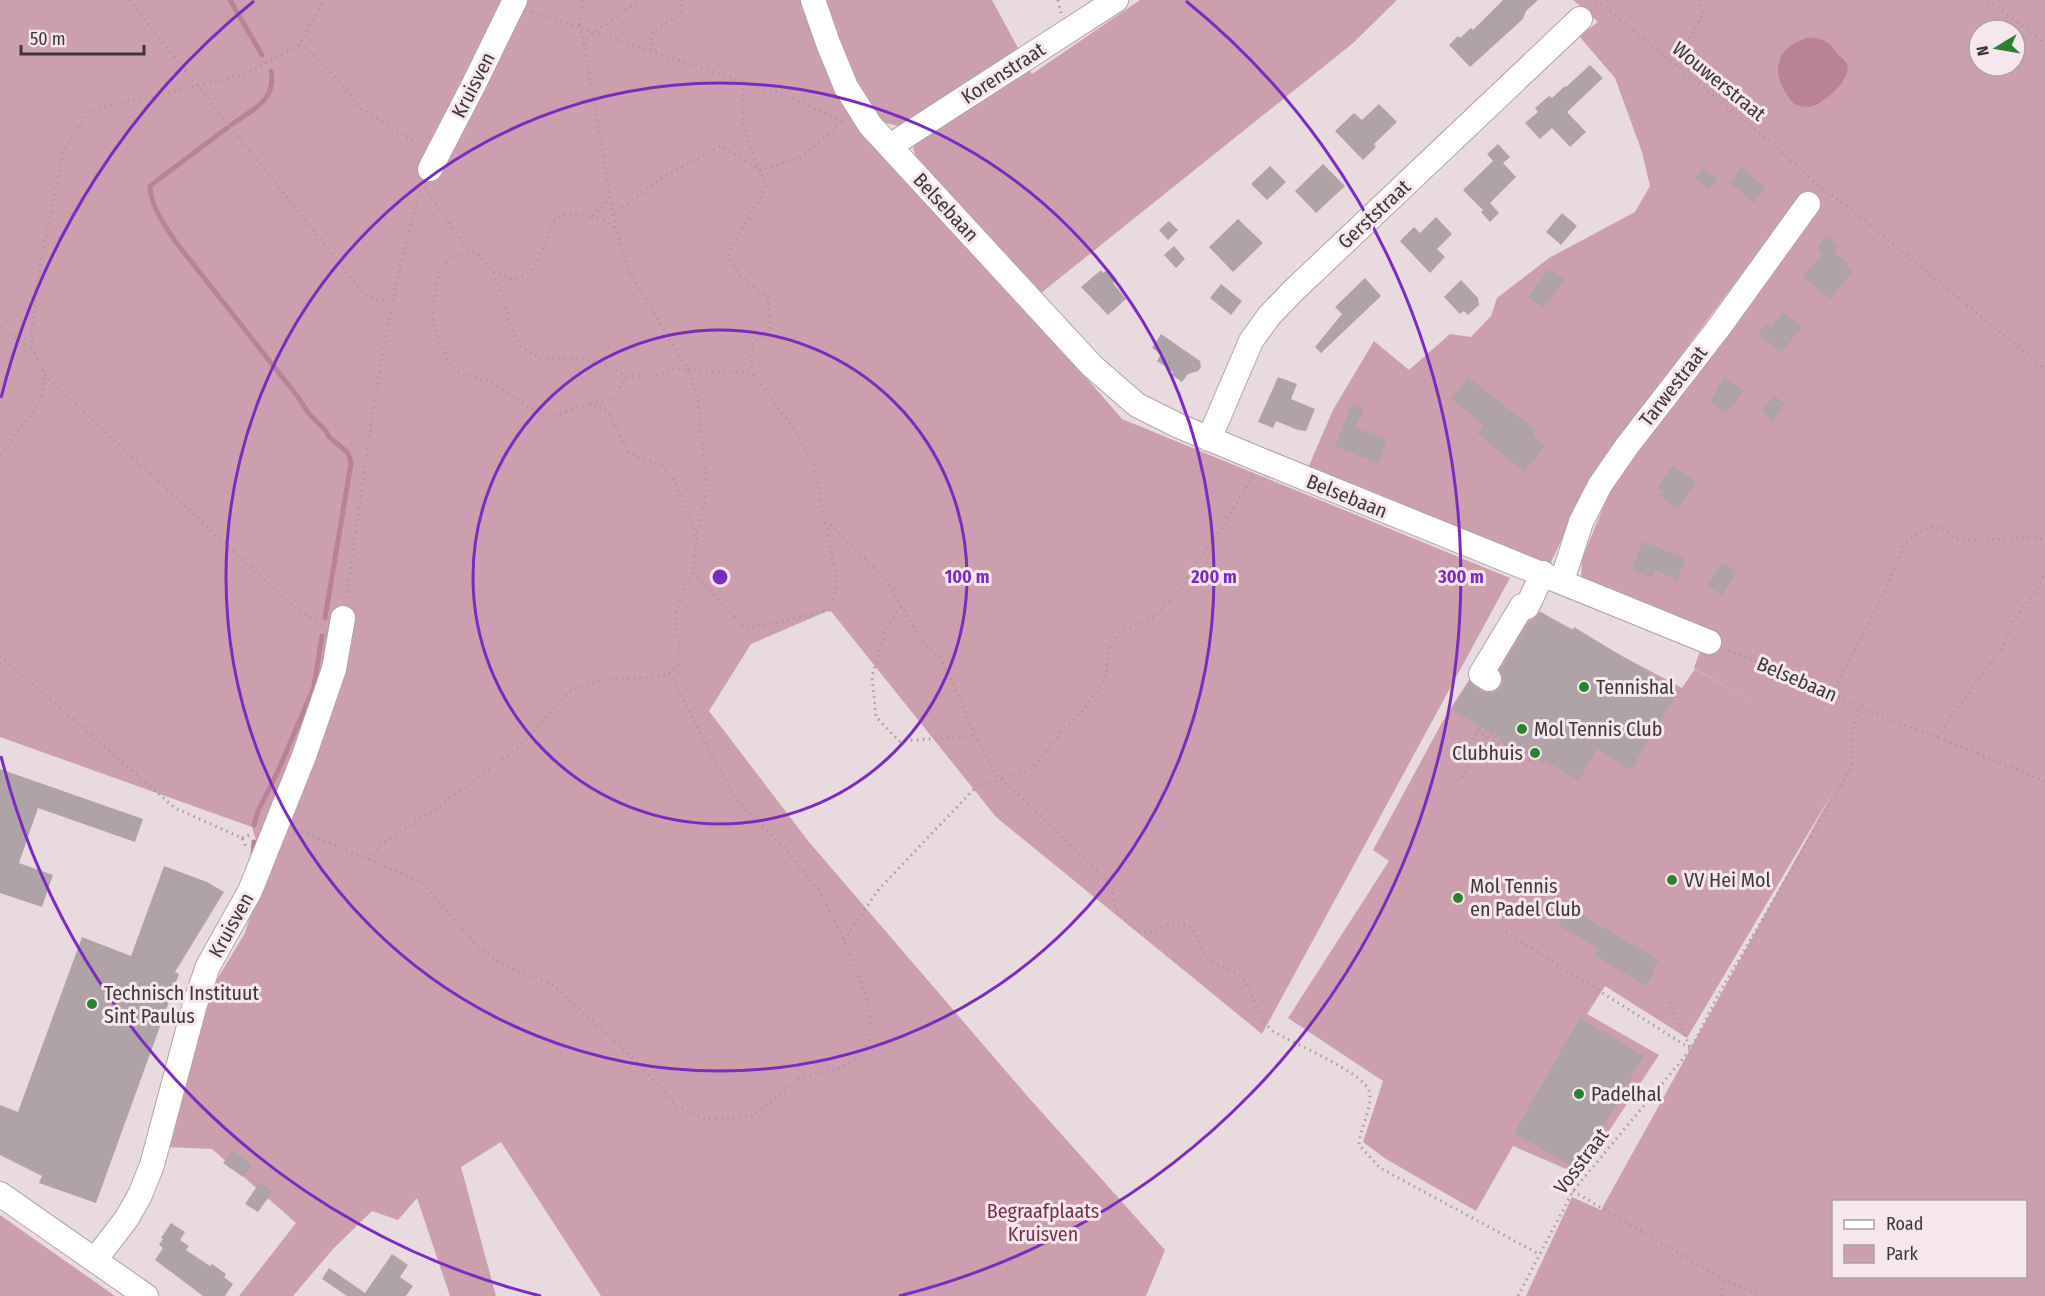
<svg xmlns="http://www.w3.org/2000/svg" width="2045" height="1296" font-family="'Fira Sans Condensed',sans-serif">
<rect width="100%" height="100%" fill="#e8dadf"/>
<path fill="#cc9faf" fill-rule="evenodd" d="M 0,0 L 802,0 L 817,43 L 1016,297 L 1122,419 L 1510,578 L 1262,1034 L 996,817 L 830,610 L 751,644 L 709,711 L 809,842 L 1029,1098 L 1165,1250 L 1146,1296 L 601,1296 L 501,1142 L 461,1167 L 496,1296 L 450,1296 L 417,1198 L 398,1220 L 372,1211 L 333,1249 L 293,1296 L 239,1296 L 296,1223 L 212,1149 L 167,1147 L 210,991 L 245,933 L 265,869 L 252,827 L 0,737 Z
M 823,0 L 992,0 L 1032,74 L 1140,0 L 1397,0 L 1352,44 L 1041,293 L 916,157 L 913,148 L 922,136 L 899,126 L 881,122 L 851,77 Z
M 1573,0 L 2045,0 L 2045,1296 L 1526,1296 L 1572,1197 L 1601,1210 L 1834,790 L 1687,1038 L 1605,986 L 1587,1014 L 1659,1055 L 1580,1175 L 1513,1146 L 1476,1211 L 1386,1159 L 1363,1142 L 1383,1081 L 1288,1018 L 1389,861 L 1373,850 L 1445,717 L 1520,601 L 1682,688 L 1695,669 L 1751,702 L 1694,668 L 1707,631 L 1581,579 L 1582,559 L 1612,486 L 1819,208 L 1802,193 L 1623,433 L 1592,478 L 1548,568 L 1308,468 L 1333,410 L 1374,341 L 1409,370 L 1450,334 L 1471,337 L 1491,316 L 1497,298 L 1549,258 L 1635,212 L 1650,186 L 1642,152 L 1615,78 L 1579,36 L 1598,22 ZM 1979,30 L 2015,30 L 2015,66 L 1979,66 ZM 1834,1202 L 2026,1202 L 2026,1276 L 1834,1276 Z
M 0,1215 L 115,1296 L 0,1296 Z"/>
<path fill="#ba8297" d="M 1806,38 C 1822,37 1828,41 1837,53 C 1840,57 1845,60 1847,64 C 1853,78 1825,102 1813,106 C 1807,108 1800,106 1794,104 C 1772,79 1770,51 1806,38 Z"/>
<g fill="none" stroke-linecap="round" stroke-linejoin="round">
<path stroke="#ba8297" stroke-width="5" d="M 230,0 L 262,55
M 231,125 C 252,110 277,100 271,71
M 227,128 L 150,186 C 151,207 164,224 175,241 L 298,397 L 309,414 L 326,431 L 329,437 L 348,453 L 351,463 L 325,618
M 254,825 L 258,811 L 278,771 L 314,687 L 322,636
M 253,855 L 254,842"/>
</g>
<path fill="#b0a3a7" d="M 1503,0 L 1538,0 L 1526,11 L 1523,19 L 1470,67 L 1449,45 L 1458,36 L 1460,38 L 1471,28 L 1473,30 Z
M 1590,65 L 1603,78 L 1567,112 L 1586,132 L 1570,147 L 1552,128 L 1540,139 L 1525,123 L 1538,112 L 1535,108 L 1549,96 L 1552,98 L 1565,86 L 1566,87 Z
M 1379,104 L 1397,122 L 1374,144 L 1376,147 L 1363,160 L 1335,131 L 1354,113 L 1362,120 Z
M 1498,144 L 1510,157 L 1503,163 L 1516,177 L 1483,210 L 1463,190 L 1493,161 L 1487,154 Z
M 1323,164 L 1345,186 L 1316,213 L 1295,191 Z
M 1270,166 L 1286,182 L 1267,200 L 1251,184 Z
M 1741,167 L 1766,188 L 1754,203 L 1729,182 Z
M 1704,168 L 1718,179 L 1709,190 L 1695,179 Z
M 1490,203 L 1499,213 L 1490,222 L 1481,212 Z
M 1562,213 L 1577,226 L 1561,245 L 1546,232 Z
M 1436,217 L 1452,234 L 1437,249 L 1445,257 L 1430,273 L 1400,241 L 1414,227 L 1420,233 Z
M 1238,219 L 1263,243 L 1233,272 L 1209,247 Z
M 1169,221 L 1178,230 L 1168,240 L 1159,230 Z
M 1826,236 L 1839,245 L 1834,252 L 1849,263 L 1846,266 L 1853,270 L 1831,299 L 1803,278 L 1822,253 L 1817,249 Z
M 1174,246 L 1185,259 L 1176,268 L 1164,255 Z
M 1108,269 L 1117,279 L 1113,283 L 1126,299 L 1108,315 L 1081,287 L 1101,270 L 1103,273 Z
M 1549,269 L 1565,280 L 1543,308 L 1528,297 Z
M 1365,278 L 1381,296 L 1321,353 L 1315,347 L 1342,314 L 1335,307 Z
M 1461,280 L 1478,298 L 1479,305 L 1468,315 L 1464,311 L 1460,314 L 1444,297 Z
M 1221,284 L 1242,301 L 1231,315 L 1210,298 Z
M 1783,312 L 1802,327 L 1782,353 L 1758,334 L 1766,324 L 1771,328 Z
M 1161,334 L 1200,361 L 1201,367 L 1198,371 L 1188,374 L 1182,382 L 1172,375 L 1173,372 L 1157,361 L 1161,354 L 1152,348 Z
M 1278,377 L 1297,384 L 1291,399 L 1315,409 L 1306,431 L 1298,430 L 1276,421 L 1273,428 L 1258,422 Z
M 1468,377 L 1536,430 L 1532,435 L 1545,446 L 1524,472 L 1477,433 L 1483,425 L 1451,398 Z
M 1724,377 L 1744,391 L 1726,413 L 1710,401 Z
M 1774,395 L 1785,404 L 1772,421 L 1761,411 Z
M 1352,404 L 1364,409 L 1356,427 L 1387,440 L 1379,464 L 1335,446 Z
M 1673,465 L 1697,482 L 1678,509 L 1661,497 L 1664,491 L 1657,488 Z
M 1643,541 L 1686,559 L 1677,580 L 1655,570 L 1652,578 L 1632,569 Z
M 1722,562 L 1737,572 L 1722,596 L 1707,585 Z
M 1541,612 L 1572,631 L 1574,627 L 1679,691 L 1631,770 L 1597,749 L 1579,781 L 1545,761 L 1543,764 L 1514,745 L 1511,749 L 1499,741 L 1501,738 L 1452,710 L 1469,682 L 1481,691 L 1488,693 L 1495,692 L 1501,687 L 1503,679 L 1500,670 L 1530,621 L 1536,618 Z
M 0,769 L 143,819 L 135,842 L 38,808 L 19,863 L 53,875 L 42,907 L 0,893 Z
M 164,866 L 207,882 L 224,892 L 175,972 L 179,974 L 96,1203 L 39,1183 L 42,1176 L 0,1155 L 0,1105 L 18,1112 L 82,937 L 131,956 Z
M 1568,907 L 1659,960 L 1653,970 L 1655,971 L 1646,986 L 1594,955 L 1599,949 L 1558,925 Z
M 1580,1018 L 1644,1056 L 1578,1170 L 1514,1133 Z
M 233,1150 L 252,1165 L 243,1177 L 223,1163 Z
M 260,1182 L 273,1191 L 258,1212 L 245,1204 Z
M 171,1223 L 185,1232 L 180,1240 L 189,1246 L 186,1250 L 210,1266 L 212,1264 L 226,1274 L 224,1277 L 233,1284 L 225,1296 L 203,1296 L 155,1260 L 163,1248 L 159,1245 L 163,1239 L 161,1238 Z
M 392,1254 L 408,1265 L 400,1277 L 413,1286 L 406,1296 L 347,1296 L 322,1279 L 329,1268 L 365,1293 Z"/>
<g fill="none" stroke-linecap="round" stroke-linejoin="round">
<g stroke="#b0a3a8" stroke-width="26">
<path id="minor" d="M 813,0 L 828,43 L 846,87 L 870,125 L 1092,366 L 1137,405 L 1179,426 L 1263,461 L 1709,642
M 890,146 L 1116,0
M 430,169 L 474,84 L 515,0
M 1209,439 L 1251,341 L 1269,316 L 1293,291 L 1580,19
M 1562,581 L 1581,522 L 1600,485 L 1627,446 L 1720,326 L 1808,204
M 1489,679 L 1481,674 L 1522,606 L 1527,607 L 1543,573
M 0,1194 L 146,1296
M 95,1260 L 127,1218 L 140,1195 L 152,1165 L 195,1004 L 208,966 L 250,891 L 304,756 L 334,669 L 343,618"/>
</g>
<path stroke="#a79ca0" stroke-width="3" stroke-dasharray="1.5 4.5" stroke-linecap="butt" d="M 129,0 L 365,295 L 391,302
M 583,0 L 579,27 L 787,96 L 844,122
M 1058,0 L 1061,13
M 1596,0 L 1774,145 L 1820,187 L 1847,206 L 2045,369
M 1988,0 L 2045,43
M 532,12 L 579,27 L 584,44 L 613,215 L 628,270 L 688,370 L 752,373 L 796,432 L 813,463 L 838,584 L 830,610 L 746,629 L 693,573
M 584,44 L 588,37 L 640,0
M 299,45 L 307,48 L 346,88 L 359,107 L 421,146
M 655,50 L 650,43 C 652,26 658,29 670,21 C 675,18 679,14 682,10 L 682,0
M 1675,65 L 1703,13 L 1700,0
M 743,82 L 743,127 L 766,186 C 755,211 738,231 728,256 L 741,277 L 768,298 L 770,328 L 751,346 L 752,373
M 425,188 L 469,251
M 608,196 L 605,204 L 591,217 L 568,213 L 554,221 L 535,267 L 527,275 L 514,279 L 493,272 L 478,254 L 469,251 L 452,257 L 440,270 L 432,306 L 434,326 L 449,363 L 459,373 L 487,380 L 530,408 L 550,417 L 590,404 L 609,412 L 629,453 L 662,466 L 674,480 L 697,536
M 613,215 L 663,177 L 721,146 L 760,170 L 799,158 L 831,133 L 841,121
M 591,217 L 603,220 L 616,229
M 0,327 L 31,348
M 590,404 L 613,398 L 627,376
M 0,455 L 40,402 L 45,376
M 826,520 L 887,581 L 924,644 L 940,657 L 965,710 L 975,736 L 1000,779 L 1032,770 L 1062,731 L 1082,711 L 1105,680 L 1110,645 L 1121,631 L 1154,618 L 1182,587 L 1194,565 L 1221,529 L 1253,476
M 346,598 C 367,461 381,320 422,186
M 901,607 L 884,633 L 872,677 L 876,717 L 899,741 L 975,736
M 321,625 L 286,600 L 45,376 L 32,348 L 32,330 L 41,260 L 64,149 L 89,111 L 246,74 L 299,45 L 324,0
M 1728,650 L 1832,693 L 1887,719 L 1937,737 L 2045,781
M 0,656 L 175,808 L 242,838 L 246,847
M 1832,693 L 1884,594 L 1903,546 L 1920,531 L 1934,526 L 1944,529 L 1952,537 L 1963,541 L 2037,537 L 2045,541
M 1480,727 L 1499,738
M 1477,731 L 1535,764
M 1937,737 L 2003,646 L 2013,621 L 2036,591 L 2045,572
M 1462,777 L 1481,745 L 1472,740 L 1497,698
M 296,829 L 422,882 L 478,947 L 507,967 L 552,984 L 633,1058 L 677,1106 L 703,1119 L 751,1117 L 800,1078 L 841,1068 L 858,1057 L 869,1042 L 870,1018 L 868,1001 L 844,940 L 818,889 L 783,846 L 735,799 L 669,673
M 242,838 L 252,834
M 369,860 L 384,842 L 431,812 L 519,747 L 571,690 L 609,679 L 660,677 L 669,673 L 680,664 L 680,649 L 676,629 L 676,613 L 686,584 L 693,573 L 697,536 L 707,489 L 698,401 L 688,370 L 672,368 L 656,376 L 627,376 L 597,361 L 570,358 L 541,359 L 520,346 L 509,323 L 504,299 L 493,272
M 1506,932 L 1691,1049 L 1717,997 L 1852,766 L 1853,729 L 1859,706
M 844,940 L 879,889 L 976,787 L 1000,779 L 1021,797 L 1100,873 L 1112,887 L 1116,910 L 1137,931 L 1154,932 L 1175,922 L 1191,927 C 1197,936 1202,951 1209,958 C 1219,968 1235,969 1244,980 C 1256,996 1256,1019 1273,1031 C 1293,1044 1362,1071 1369,1091 C 1374,1105 1359,1130 1359,1145 L 1380,1168 L 1539,1254
M 1573,1191 L 1724,1280 L 1763,1296
M 1518,1296 L 1573,1191 L 1691,1049 L 1665,993
M 1722,1296 L 1724,1280"/>
<use href="#minor" stroke="#fff" stroke-width="24"/>
</g>
<g fill="none" stroke="#7b2cbf" stroke-width="3">
<circle cx="720" cy="577" r="247"/>
<circle cx="720" cy="577" r="494"/>
<path d="M541 1296A741 741 0 0 1 1 756M1 398A741 741 0 0 1 254 1M1186 1A741 741 0 0 1 899 1296"/>
</g>
<g fill="#288232" stroke="#f5e7ec" stroke-width="2">
<circle cx="1584" cy="687" r="6"/>
<circle cx="1522" cy="729" r="6"/>
<circle cx="1535" cy="753" r="6"/>
<circle cx="1672" cy="880" r="6"/>
<circle cx="1458" cy="898" r="6"/>
<circle cx="92" cy="1004" r="6"/>
<circle cx="1579" cy="1094" r="6"/>
</g>
<g text-anchor="middle" stroke-width="6" stroke-linejoin="round" paint-order="stroke">
<g font-size="20" fill="#3d3739" stroke="#f5e7ec">
<text transform="translate(1003 73) rotate(-33)" y="7">Korenstraat</text>
<text transform="translate(1719 81) rotate(39)" y="7">Wouwerstraat</text>
<text transform="translate(473 85) rotate(-63)" y="7">Kruisven</text>
<text transform="translate(946 207) rotate(47)" y="7">Belsebaan</text>
<text transform="translate(1374 214) rotate(-43)" y="7">Gerststraat</text>
<text transform="translate(1673 386) rotate(-52)" y="7">Tarwestraat</text>
<text transform="translate(1347 496) rotate(22)" y="7">Belsebaan</text>
<text transform="translate(1797 679) rotate(23)" y="7">Belsebaan</text>
<text transform="translate(231 925) rotate(-61)" y="7">Kruisven</text>
<text transform="translate(1581 1161) rotate(-53)" y="7">Vosstraat</text>
</g>
<g font-size="20" fill="#3d3739" stroke="#f5e7ec" text-anchor="start">
<text x="1596" y="694">Tennishal</text>
<text x="1534" y="736">Mol Tennis Club</text>
<text x="1523" y="760" text-anchor="end">Clubhuis</text>
<text x="1684" y="887">VV Hei Mol</text>
<text x="1470" y="893">Mol Tennis<tspan x="1470" dy="23">en Padel Club</tspan></text>
<text x="104" y="1000">Technisch Instituut<tspan x="104" dy="23">Sint Paulus</tspan></text>
<text x="1591" y="1101">Padelhal</text>
</g>
<g font-size="20" fill="#752e4e" stroke="#f5e7ec">
<text x="1043" y="1218">Begraafplaats<tspan x="1043" dy="23">Kruisven</tspan></text>
</g>
</g>
<circle cx="720" cy="577" r="9" fill="#7b2cbf" stroke="#f5e7ec" stroke-width="3"/>
<g font-size="18" text-anchor="middle" font-weight="bold" fill="#7b2cbf" stroke="#f5e7ec" stroke-width="6" stroke-linejoin="round" paint-order="stroke">
<text x="967" y="583">100 m</text>
<text x="1214" y="583">200 m</text>
<text x="1461" y="583">300 m</text>
</g>
<rect x="1832" y="1200" width="195" height="78" fill="#f5e7ec" stroke="#aba1a4" stroke-width="1.5"/>
<rect x="1844" y="1220" width="30" height="9" fill="#ffffff" stroke="#aba1a4" stroke-width="1.5"/>
<text x="1886" y="1230" font-size="18" fill="#3d3739">Road</text>
<rect x="1844" y="1245" width="30" height="18" fill="#cc9faf" stroke="#aba1a4" stroke-width="1.5"/>
<text x="1886" y="1260" font-size="18" fill="#3d3739">Park</text>
<g transform="translate(1997 48) rotate(259)"><circle r="28" fill="#f5e7ec" stroke="#aba1a4" stroke-width="1.5"/>
<path d="M0-4.5L10 22L0 15L-10 22Z" fill="#288232"/>
<text y="-9" font-size="16" font-weight="bold" text-anchor="middle" fill="#3d3739">N</text>
</g>
<path d="M21 45v9h123v-9" fill="none" stroke="#3d3739" stroke-width="3"/>
<text x="30" y="45" font-size="18" fill="#3d3739" stroke="#f5e7ec" stroke-width="4.5" paint-order="stroke">50 m</text>
</svg>
